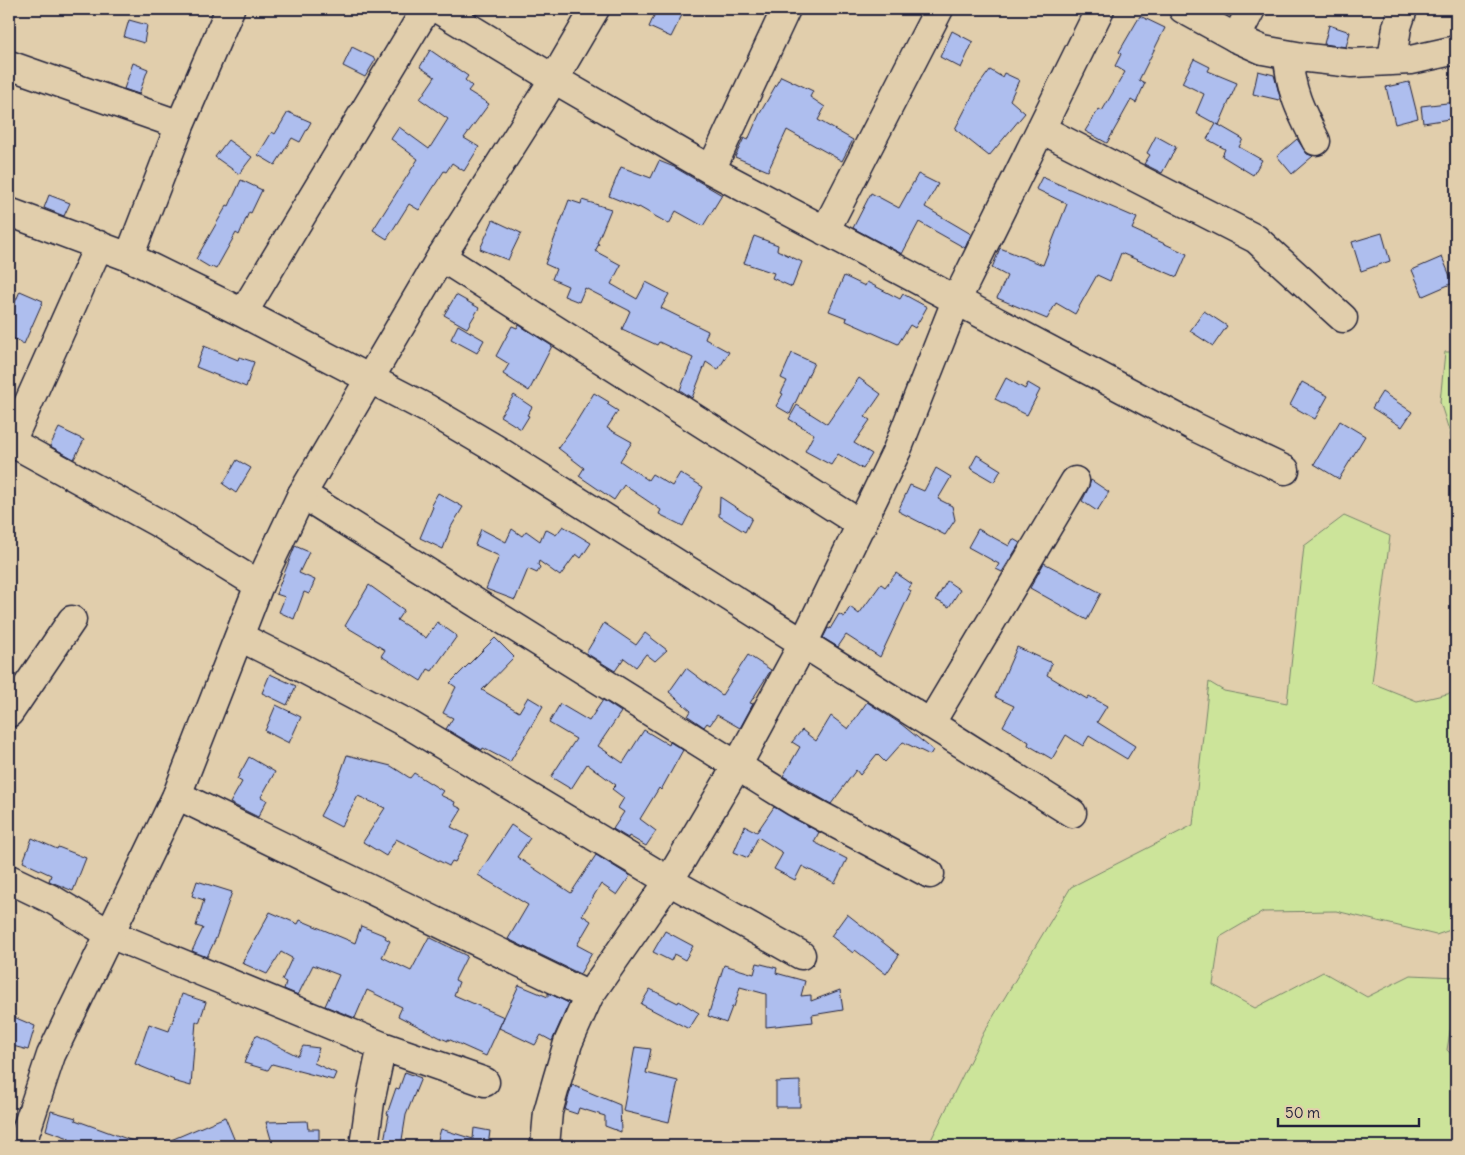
<svg xmlns="http://www.w3.org/2000/svg" width="1465" height="1155" font-family="Delius,sans-serif">
<rect width="100%" height="100%" fill="#e1ceac"/>
<filter id="ink" filterUnits="userSpaceOnUse"><feTurbulence type="fractalNoise" baseFrequency=".02" numOctaves="2"/><feDisplacementMap in="SourceGraphic" scale="10" xChannelSelector="R" yChannelSelector="G"/><feConvolveMatrix kernelMatrix="1 2 1 2 8 2 1 2 1" color-interpolation-filters="sRGB"/></filter>
<g filter="url(#ink)">
<path fill="#cce49a" stroke="#77836a" d="M 1445,352 L 1456,352 L 1456,452 L 1440,402 Z
M 1344,516 L 1390,536 L 1372,683 L 1417,701 L 1456,692 L 1456,928 L 1436,935 L 1336,911 L 1263,912 L 1220,937 L 1213,985 L 1255,1008 L 1323,972 L 1367,997 L 1411,975 L 1456,977 L 1456,996 L 1447,1050 L 1456,1059 L 1456,1146 L 928,1146 L 984,1032 L 1071,887 L 1193,825 L 1209,682 L 1224,691 L 1287,703 L 1304,546 Z"/>
<path fill="#aebeee" stroke="#22223b" d="M 657,9 L 685,9 L 671,37 L 649,27 Z
M 1140,16 L 1165,28 L 1139,80 L 1145,83 L 1136,103 L 1131,100 L 1107,143 L 1085,131 L 1099,109 L 1102,111 L 1125,72 L 1115,66 L 1121,54 L 1119,52 Z
M 129,20 L 147,25 L 144,43 L 124,37 Z
M 1329,25 L 1350,32 L 1346,47 L 1324,44 Z
M 952,31 L 973,42 L 961,68 L 940,57 Z
M 352,47 L 376,59 L 365,77 L 343,66 Z
M 430,50 L 468,76 L 465,80 L 472,86 L 468,91 L 489,104 L 464,138 L 479,147 L 464,171 L 452,163 L 446,172 L 444,171 L 419,210 L 409,204 L 387,239 L 373,230 L 418,159 L 391,139 L 399,127 L 429,149 L 448,119 L 420,99 L 435,77 L 420,67 Z
M 1194,59 L 1210,67 L 1208,71 L 1237,83 L 1219,125 L 1217,124 L 1243,139 L 1239,147 L 1262,160 L 1253,175 L 1222,156 L 1225,149 L 1207,139 L 1216,124 L 1196,113 L 1204,94 L 1182,83 Z
M 133,63 L 148,69 L 139,94 L 124,89 Z
M 990,70 L 1002,77 L 1004,73 L 1019,80 L 1010,100 L 1025,113 L 989,156 L 955,129 L 976,89 Z
M 1258,71 L 1274,75 L 1280,97 L 1279,100 L 1253,94 Z
M 781,76 L 813,91 L 810,97 L 825,107 L 818,120 L 853,140 L 842,161 L 787,130 L 768,171 L 735,157 L 744,138 L 748,140 L 759,115 Z
M 1409,82 L 1418,118 L 1395,124 L 1386,87 Z
M 1456,102 L 1456,118 L 1423,123 L 1421,106 Z
M 288,112 L 311,122 L 300,142 L 292,138 L 275,165 L 258,155 L 272,132 L 275,134 Z
M 1156,136 L 1176,147 L 1162,173 L 1144,164 L 1150,155 L 1147,153 Z
M 1297,139 L 1307,154 L 1313,156 L 1292,174 L 1277,156 Z
M 228,140 L 252,157 L 239,174 L 215,157 Z
M 659,161 L 674,167 L 722,195 L 703,226 L 676,211 L 669,224 L 639,207 L 638,208 L 609,196 L 621,167 L 651,178 Z
M 918,174 L 938,184 L 925,207 L 971,234 L 965,248 L 919,222 L 902,254 L 853,228 L 871,193 L 899,208 Z
M 1042,177 L 1137,218 L 1132,229 L 1187,254 L 1177,277 L 1121,253 L 1110,281 L 1097,275 L 1075,314 L 1056,303 L 1047,319 L 997,298 L 1007,276 L 992,268 L 1000,248 L 1043,265 L 1067,204 L 1036,189 Z
M 241,180 L 262,190 L 251,213 L 249,212 L 239,235 L 236,233 L 216,269 L 212,267 L 211,268 L 196,259 L 227,205 L 229,206 Z
M 49,195 L 70,203 L 64,216 L 44,208 Z
M 569,200 L 581,204 L 582,200 L 611,209 L 597,243 L 599,244 L 595,251 L 621,265 L 611,284 L 637,299 L 646,282 L 669,294 L 661,308 L 708,331 L 705,339 L 729,352 L 718,370 L 706,362 L 692,398 L 680,390 L 693,358 L 659,342 L 657,345 L 622,329 L 630,311 L 585,288 L 579,302 L 564,296 L 568,286 L 552,279 L 556,269 L 545,264 Z
M 493,220 L 521,233 L 508,260 L 480,249 Z
M 1382,233 L 1390,261 L 1361,271 L 1352,242 Z
M 754,236 L 778,245 L 777,250 L 802,262 L 792,287 L 772,278 L 774,273 L 744,263 Z
M 1442,257 L 1453,283 L 1423,296 L 1412,270 Z
M 844,276 L 865,286 L 867,282 L 900,299 L 903,294 L 927,307 L 915,328 L 910,325 L 898,344 L 846,321 L 847,318 L 829,311 Z
M 20,291 L 43,301 L 24,344 L 9,336 L 9,306 L 13,307 Z
M 456,295 L 479,308 L 467,328 L 444,315 Z
M 1204,311 L 1227,326 L 1213,346 L 1190,331 Z
M 458,325 L 484,340 L 477,353 L 451,339 Z
M 519,325 L 552,346 L 529,391 L 503,374 L 509,364 L 496,356 L 512,326 L 517,328 Z
M 204,346 L 238,360 L 239,357 L 254,362 L 246,387 L 196,367 Z
M 792,353 L 814,363 L 790,414 L 776,406 L 783,394 L 781,393 L 787,381 L 781,378 Z
M 859,378 L 881,394 L 865,417 L 870,420 L 854,443 L 872,454 L 863,469 L 838,454 L 831,465 L 805,451 L 814,434 L 789,419 L 797,405 L 827,424 Z
M 1006,378 L 1025,389 L 1028,383 L 1040,390 L 1027,415 L 995,399 Z
M 1302,382 L 1328,396 L 1315,419 L 1290,405 Z
M 1382,392 L 1412,412 L 1402,427 L 1372,408 Z
M 594,393 L 609,402 L 607,404 L 618,411 L 607,428 L 632,442 L 620,461 L 648,480 L 652,474 L 672,486 L 680,473 L 703,487 L 683,526 L 659,514 L 661,510 L 624,485 L 614,500 L 579,476 L 584,468 L 558,448 L 573,427 Z
M 514,395 L 532,407 L 527,415 L 529,416 L 521,429 L 500,416 Z
M 1340,421 L 1365,436 L 1339,479 L 1314,464 Z
M 59,428 L 84,440 L 74,459 L 50,446 Z
M 977,455 L 1001,470 L 994,482 L 970,468 Z
M 237,460 L 251,468 L 236,493 L 223,484 Z
M 936,468 L 951,477 L 938,499 L 952,506 L 955,520 L 945,535 L 898,511 L 910,485 L 924,491 Z
M 1091,480 L 1109,492 L 1097,511 L 1082,501 L 1088,489 Z
M 438,493 L 463,507 L 451,527 L 443,549 L 420,538 L 433,507 L 431,505 Z
M 720,497 L 752,518 L 745,532 L 719,516 Z
M 563,526 L 591,543 L 581,558 L 576,554 L 560,576 L 539,561 L 538,565 L 540,567 L 537,573 L 528,569 L 515,600 L 486,589 L 499,556 L 475,545 L 481,529 L 506,542 L 512,529 L 522,536 L 526,531 L 540,541 L 545,529 L 556,535 Z
M 978,529 L 1009,546 L 1013,539 L 1020,543 L 1002,572 L 996,569 L 999,564 L 968,547 Z
M 295,546 L 309,552 L 299,573 L 315,580 L 309,594 L 304,592 L 294,619 L 279,612 L 285,597 L 276,594 Z
M 1044,563 L 1101,593 L 1087,620 L 1030,588 Z
M 896,573 L 912,584 L 908,589 L 911,591 L 880,657 L 846,635 L 838,647 L 823,638 L 828,628 L 830,629 L 839,614 L 844,617 L 850,607 L 859,614 L 881,584 L 885,587 Z
M 947,581 L 960,590 L 949,607 L 936,600 Z
M 369,585 L 404,610 L 397,620 L 426,638 L 437,622 L 457,636 L 432,671 L 428,669 L 421,681 L 381,656 L 385,650 L 345,626 Z
M 604,623 L 636,645 L 645,633 L 667,650 L 655,661 L 646,654 L 636,667 L 624,658 L 615,671 L 586,653 Z
M 495,638 L 514,657 L 482,690 L 519,712 L 528,697 L 543,706 L 510,762 L 483,748 L 482,750 L 446,729 L 453,718 L 443,713 L 456,687 L 450,683 Z
M 1017,647 L 1052,663 L 1047,675 L 1087,699 L 1089,696 L 1107,706 L 1097,722 L 1135,746 L 1127,759 L 1089,736 L 1083,746 L 1066,735 L 1052,759 L 1028,745 L 1029,742 L 1003,726 L 1014,706 L 995,697 Z
M 748,655 L 771,670 L 750,703 L 753,704 L 740,728 L 717,715 L 710,725 L 707,723 L 704,727 L 688,716 L 691,711 L 669,692 L 686,668 L 722,695 Z
M 270,674 L 296,686 L 287,705 L 262,693 Z
M 603,700 L 621,712 L 598,746 L 623,763 L 644,730 L 669,745 L 670,742 L 683,750 L 661,790 L 659,788 L 640,819 L 656,831 L 646,846 L 629,836 L 628,838 L 613,829 L 624,812 L 618,808 L 624,798 L 612,789 L 616,785 L 587,764 L 571,789 L 551,777 L 576,739 L 549,723 L 560,704 L 589,721 Z
M 867,702 L 901,724 L 933,750 L 930,755 L 903,742 L 885,762 L 877,754 L 860,775 L 856,770 L 831,804 L 783,776 L 800,747 L 792,742 L 802,730 L 816,741 L 831,716 L 848,729 Z
M 276,705 L 301,717 L 289,743 L 265,731 Z
M 347,755 L 391,766 L 410,778 L 414,773 L 443,791 L 440,795 L 455,802 L 454,805 L 462,809 L 451,827 L 469,836 L 455,862 L 452,861 L 449,866 L 396,839 L 386,856 L 363,842 L 385,808 L 358,796 L 341,827 L 320,816 L 336,786 Z
M 249,757 L 275,772 L 261,797 L 267,800 L 258,817 L 230,803 L 242,782 L 237,779 Z
M 774,807 L 819,832 L 814,842 L 847,859 L 835,883 L 802,866 L 795,880 L 774,869 L 783,853 L 758,837 L 748,858 L 734,852 L 745,826 L 757,832 Z
M 511,825 L 530,838 L 517,857 L 571,893 L 596,855 L 630,876 L 617,895 L 601,884 L 582,915 L 591,921 L 577,945 L 592,953 L 580,974 L 508,939 L 528,905 L 478,875 Z
M 32,838 L 57,849 L 58,847 L 86,858 L 73,891 L 49,881 L 51,875 L 23,862 Z
M 197,881 L 232,892 L 216,938 L 207,957 L 192,951 L 203,928 L 196,926 L 204,900 L 192,896 Z
M 270,912 L 298,924 L 300,920 L 355,943 L 361,926 L 386,936 L 385,938 L 390,941 L 382,957 L 411,971 L 429,937 L 467,956 L 455,980 L 459,982 L 454,995 L 504,1017 L 486,1056 L 448,1039 L 448,1041 L 441,1038 L 398,1016 L 402,1007 L 367,990 L 355,1018 L 325,1006 L 339,975 L 313,965 L 298,995 L 284,989 L 286,982 L 282,980 L 292,958 L 281,952 L 267,974 L 242,963 Z
M 847,914 L 899,955 L 886,974 L 855,950 L 853,953 L 831,936 Z
M 665,931 L 693,946 L 685,960 L 674,954 L 671,961 L 653,952 Z
M 757,963 L 777,968 L 776,973 L 805,981 L 801,996 L 811,995 L 811,1001 L 840,990 L 843,1010 L 812,1015 L 813,1022 L 766,1027 L 766,994 L 740,987 L 734,1007 L 732,1007 L 726,1023 L 708,1016 L 724,965 L 754,974 Z
M 519,985 L 548,997 L 548,993 L 569,1003 L 552,1041 L 541,1035 L 535,1045 L 499,1028 Z
M 650,989 L 678,1003 L 679,1001 L 699,1013 L 689,1029 L 641,1004 Z
M 182,994 L 206,1002 L 199,1023 L 196,1021 L 191,1086 L 173,1081 L 174,1080 L 135,1064 L 149,1024 L 169,1031 Z
M 9,1015 L 35,1026 L 28,1050 L 9,1045 Z
M 256,1035 L 298,1056 L 303,1046 L 319,1048 L 314,1063 L 336,1073 L 333,1080 L 272,1064 L 268,1070 L 244,1063 Z
M 635,1047 L 651,1049 L 646,1073 L 678,1081 L 669,1122 L 623,1111 Z
M 405,1072 L 421,1078 L 406,1115 L 401,1146 L 383,1146 L 389,1115 L 387,1114 L 396,1088 L 399,1089 Z
M 800,1081 L 800,1107 L 776,1107 L 776,1082 Z
M 572,1085 L 620,1105 L 621,1132 L 605,1126 L 605,1116 L 579,1108 L 577,1114 L 565,1110 Z
M 51,1111 L 76,1118 L 75,1120 L 141,1144 L 141,1146 L 77,1146 L 67,1143 L 69,1138 L 46,1130 Z
M 225,1117 L 237,1146 L 157,1146 Z
M 307,1121 L 308,1129 L 319,1129 L 319,1146 L 273,1146 L 266,1122 Z
M 474,1128 L 490,1131 L 488,1146 L 436,1146 L 441,1129 L 473,1139 Z"/>
<g fill="none" stroke-linecap="round" stroke-linejoin="round">
<g stroke="#22223b" stroke-width="31">
<path id="minor" d="M 438,9 L 554,79 L 711,170 L 1195,427 L 1285,470
M 1236,38 L 1251,9
M 1288,55 C 1290,90 1300,110 1316,141
M 1392,60 L 1397,27 L 1403,9
M 9,65 L 180,125
M 1041,129 L 1256,239 L 1343,318
M 711,170 L 786,9
M 9,212 L 129,257 L 243,313 L 428,409 L 494,448 L 1072,813
M 825,231 L 939,9
M 129,257 L 180,125 L 230,9
M 441,257 L 862,525
M 243,313 L 426,9
M 9,441 L 162,525 L 259,585
M 11,442 L 99,245
M 302,494 L 795,802 L 930,874
M 240,637 L 302,668 L 408,724 L 669,881 L 801,955
M 9,713 L 72,620
M 930,724 L 1075,481
M 177,795 L 589,996
M 9,879 L 53,900 L 110,934 L 382,1046 L 485,1082
M 364,1146 L 370,1102 L 382,1046
M 545,1146 L 548,1112 L 557,1080 L 568,1043 L 589,996 L 669,881 L 737,766 L 803,644 L 897,450 L 956,301 L 1100,9"/>
</g>
<g stroke="#22223b" stroke-width="31">
<path id="major" d="M 1183,9 L 1236,38 L 1263,50 L 1308,58 L 1352,63 L 1411,60 L 1456,50
M 21,1146 L 51,1055 L 177,795 L 259,585 L 302,494 L 441,257 L 554,79 L 595,9"/>
</g>
<use href="#minor" stroke="#e1ceac" stroke-width="28"/>
<use href="#major" stroke="#e1ceac" stroke-width="28"/>
</g>
</g>
<rect width="1465" height="1155" fill="none" stroke="#e1ceac" stroke-width="30"/>
<rect x="15" y="15" width="1435" height="1125" fill="none" stroke="#22223b" stroke-width="2" filter="url(#ink)"/>
<path d="M1278 1118v8h141v-8" fill="none" stroke="#22223b" stroke-width="2.5"/>
<text x="1285" y="1118" font-size="15" fill="#22223b" stroke="#e1ceac" stroke-width="4" paint-order="stroke">50 m</text>
</svg>
